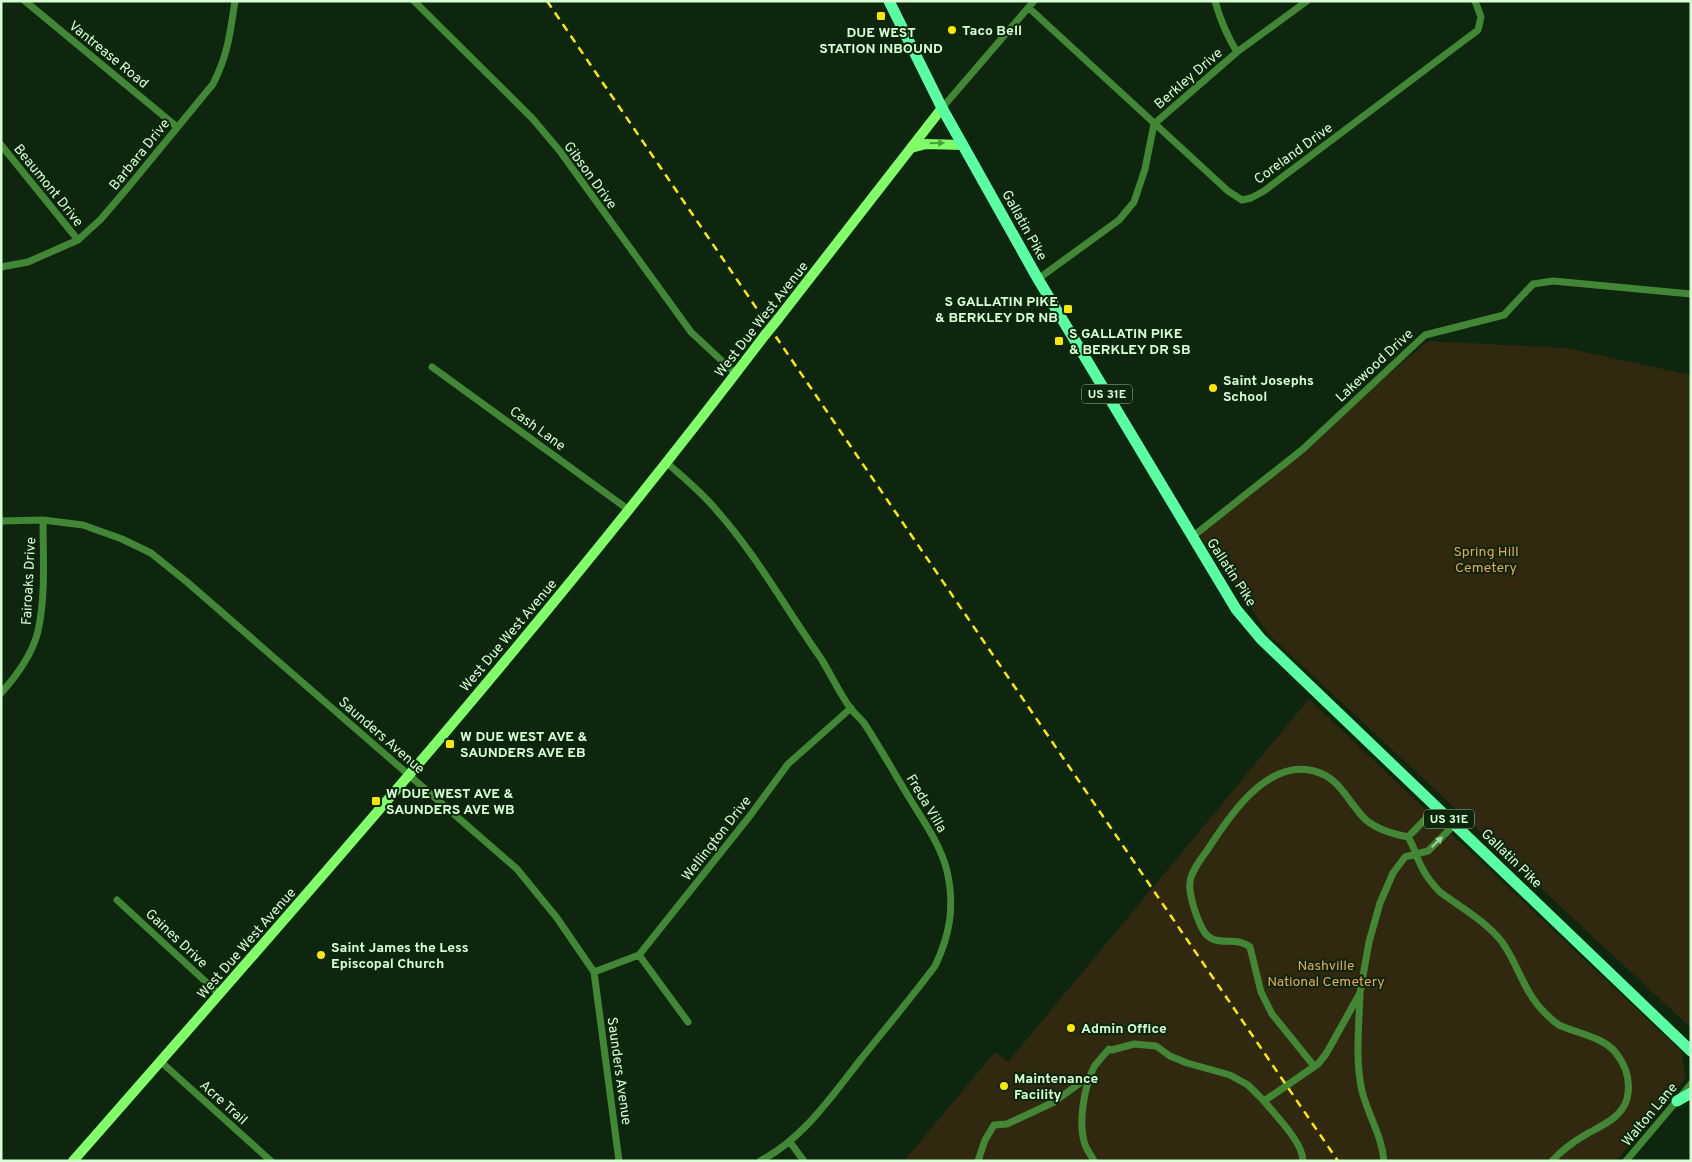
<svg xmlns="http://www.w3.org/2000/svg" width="1692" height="1162" font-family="Overpass,sans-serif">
<rect width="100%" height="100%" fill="#0e260d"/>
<path fill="#302910" d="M 1428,341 L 1566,348 L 1691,375 L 1691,1028 L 1268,634 L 1249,605 L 1199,536 Z
M 1309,699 L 1682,1052 L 1685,1079 L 1616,1161 L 904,1161 L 995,1052 L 1008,1062 Z"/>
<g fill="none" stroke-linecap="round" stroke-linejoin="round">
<path stroke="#428735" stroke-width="7" d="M 25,1 L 177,127
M 414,1 L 532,118 L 559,150 L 691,332 L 736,374
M 1215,1 C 1220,19 1227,36 1237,52
M 1029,8 L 1228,191 L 1242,200 L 1251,198 L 1264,191 L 1478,30 L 1481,17 L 1475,1
M 942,108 L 1034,1
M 1,145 L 78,240
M 1,267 L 28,262 L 78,240 L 101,219 L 130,185 L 213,84 C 228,55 230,33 235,1
M 1038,279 L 1119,220 L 1134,202 L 1145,169 L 1154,124 L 1237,52 L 1307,1
M 432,367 L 629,510
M 666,462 C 684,478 703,493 718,512 C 757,556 786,609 820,657 C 831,674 839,693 851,709 C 855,714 860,718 864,723 C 879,746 893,771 907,794 C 922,819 940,843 947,871 C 955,906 950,935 935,966 C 911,998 886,1028 861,1059 C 832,1096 803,1139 760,1161
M 1,521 L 43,520 L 83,525 L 122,539 L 151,553 L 187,582 L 517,869 L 557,918 L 594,972 L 619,1161
M 1192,537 L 1303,449 L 1425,335 L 1504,315 L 1533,284 L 1553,281 L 1691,294
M 1,693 C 16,677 33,653 38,631 C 46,595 43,556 43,520
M 1408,837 L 1437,807
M 117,900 L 219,994
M 639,955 L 688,1022
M 594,972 L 639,955 L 749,817 L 788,764 L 851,708
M 1360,995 C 1359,1026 1355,1060 1362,1091 C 1368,1115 1382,1136 1384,1161
M 160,1061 L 271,1161
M 1314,1066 L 1272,1014 L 1261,992 L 1250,947 C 1235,935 1217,948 1205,933 C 1198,923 1188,894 1190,882 C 1191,871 1202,858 1208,849 C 1230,815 1267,759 1314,771 C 1339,777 1347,800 1363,817 C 1373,828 1393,834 1408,837 C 1414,846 1416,856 1421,866 C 1426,876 1432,884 1440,892 C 1460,907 1486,921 1502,942 C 1518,964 1524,993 1545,1013 C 1549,1017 1554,1022 1559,1025 C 1578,1034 1602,1036 1616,1053 C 1627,1067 1631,1082 1627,1099 C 1621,1119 1600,1126 1585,1135 C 1573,1142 1562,1150 1552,1161
M 1264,1101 C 1275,1115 1303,1142 1303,1161
M 790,1142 L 804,1161
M 978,1161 L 985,1140 L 994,1125 L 1007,1124 L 1054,1102 L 1080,1083
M 1094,1161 C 1092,1156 1088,1152 1086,1147 C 1077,1126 1084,1087 1094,1067 C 1098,1061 1104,1055 1109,1049 L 1112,1050 L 1134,1044 L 1156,1046 L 1170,1056 L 1187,1063 L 1230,1075 L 1248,1085 L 1264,1101 L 1318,1064 L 1326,1054 L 1360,993 L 1369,942 L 1380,903 L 1393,873 L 1405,857 L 1428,851 L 1455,824
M 1626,1161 L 1691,1084"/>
<path stroke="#81ff69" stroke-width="10" d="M 911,148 L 926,144 L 963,145
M 778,319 L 942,108
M 73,1161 C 310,891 548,622 765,335"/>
<path stroke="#59ffa2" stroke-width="11" d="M 889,1 L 942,108 L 1038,279 L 1236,609 L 1261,639 L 1691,1051
M 1677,1101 L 1691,1093"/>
<path stroke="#fde700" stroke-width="2.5" stroke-dasharray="8 6" stroke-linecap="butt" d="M 547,1 L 1338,1161"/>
<path stroke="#81ff69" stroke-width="10" d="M 765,335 L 778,319"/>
</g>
<defs><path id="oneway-solid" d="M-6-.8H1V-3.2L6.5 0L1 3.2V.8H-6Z" transform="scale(1.25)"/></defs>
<use fill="#4d9d40" href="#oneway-solid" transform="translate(937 143) rotate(-1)"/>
<use fill="#a2d59b" href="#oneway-solid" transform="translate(1437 842) rotate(-45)"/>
<g fill="#fde700" stroke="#0e260d" stroke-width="2">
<rect x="876" y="11" width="10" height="10" rx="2.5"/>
<circle cx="952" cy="30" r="5"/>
<rect x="1063" y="304" width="10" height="10" rx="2.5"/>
<rect x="1054" y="336" width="10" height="10" rx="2.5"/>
<circle cx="1213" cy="388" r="5"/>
<rect x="445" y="739" width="10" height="10" rx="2.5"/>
<rect x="371" y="796" width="10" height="10" rx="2.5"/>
<circle cx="321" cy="955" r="5"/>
<circle cx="1071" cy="1028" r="5"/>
<circle cx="1004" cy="1086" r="5"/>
</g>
<g text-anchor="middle" stroke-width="4" stroke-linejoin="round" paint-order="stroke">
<g fill="#0e260d" stroke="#99be97" stroke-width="1">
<rect x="1082" y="384.5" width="50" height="19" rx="4"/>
<rect x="1424" y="809.5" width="50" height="19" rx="4"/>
</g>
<g font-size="12" font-weight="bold" fill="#d5ffd2">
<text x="1107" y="398">US 31E</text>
<text x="1449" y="823">US 31E</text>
</g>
<g font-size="14" font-weight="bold" fill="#d5ffd2" stroke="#0e260d" text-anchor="start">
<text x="962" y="35">Taco Bell</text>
<text x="881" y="37" text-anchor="middle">DUE WEST<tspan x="881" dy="16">STATION INBOUND</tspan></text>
<text x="1058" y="306" text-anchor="end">S GALLATIN PIKE<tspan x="1058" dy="16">&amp; BERKLEY DR NB</tspan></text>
<text x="1069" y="338">S GALLATIN PIKE<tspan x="1069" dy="16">&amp; BERKLEY DR SB</tspan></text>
<text x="1223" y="385">Saint Josephs<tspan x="1223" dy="16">School</tspan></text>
<text x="460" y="741">W DUE WEST AVE &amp;<tspan x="460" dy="16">SAUNDERS AVE EB</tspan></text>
<text x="386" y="798">W DUE WEST AVE &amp;<tspan x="386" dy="16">SAUNDERS AVE WB</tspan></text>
<text x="331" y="952">Saint James the Less<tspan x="331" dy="16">Episcopal Church</tspan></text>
<text x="1081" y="1033">Admin Office</text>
<text x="1014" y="1083">Maintenance<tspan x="1014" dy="16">Facility</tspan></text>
</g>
<g font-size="14" fill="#d5ffd2" stroke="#0e260d">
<text transform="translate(109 54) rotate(39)" y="5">Vantrease Road</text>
<text transform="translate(1188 78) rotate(-41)" y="5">Berkley Drive</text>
<text transform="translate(1293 153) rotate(-36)" y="5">Coreland Drive</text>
<text transform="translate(139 154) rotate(-51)" y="5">Barbara Drive</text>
<text transform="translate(591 175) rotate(54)" y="5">Gibson Drive</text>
<text transform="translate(49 185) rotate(51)" y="5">Beaumont Drive</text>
<text transform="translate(1025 225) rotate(61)" y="5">Gallatin Pike</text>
<text transform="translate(761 319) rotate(-52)" y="5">West Due West Avenue</text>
<text transform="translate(1374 365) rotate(-43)" y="5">Lakewood Drive</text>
<text transform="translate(538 428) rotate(36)" y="5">Cash Lane</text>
<text transform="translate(1232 572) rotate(57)" y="5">Gallatin Pike</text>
<text transform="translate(28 581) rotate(-87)" y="5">Fairoaks Drive</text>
<text transform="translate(508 635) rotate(-50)" y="5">West Due West Avenue</text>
<text transform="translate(382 735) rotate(41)" y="5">Saunders Avenue</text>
<text transform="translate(927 803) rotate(59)" y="5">Freda Villa</text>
<text transform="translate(716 838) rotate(-52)" y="5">Wellington Drive</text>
<text transform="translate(1512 858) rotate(44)" y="5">Gallatin Pike</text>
<text transform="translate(177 938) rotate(43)" y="5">Gaines Drive</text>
<text transform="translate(246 943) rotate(-49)" y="5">West Due West Avenue</text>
<text transform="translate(620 1071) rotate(82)" y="5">Saunders Avenue</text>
<text transform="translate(224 1102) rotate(42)" y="5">Acre Trail</text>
<text transform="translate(1649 1114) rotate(-50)" y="5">Walton Lane</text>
</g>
<g font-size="14" fill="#e7a856" stroke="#0e260d">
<text x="1486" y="556">Spring Hill<tspan x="1486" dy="16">Cemetery</tspan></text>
<text x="1326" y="970">Nashville<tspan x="1326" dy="16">National Cemetery</tspan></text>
</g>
</g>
<rect width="1692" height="1162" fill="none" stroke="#d5ffd2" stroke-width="5"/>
</svg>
